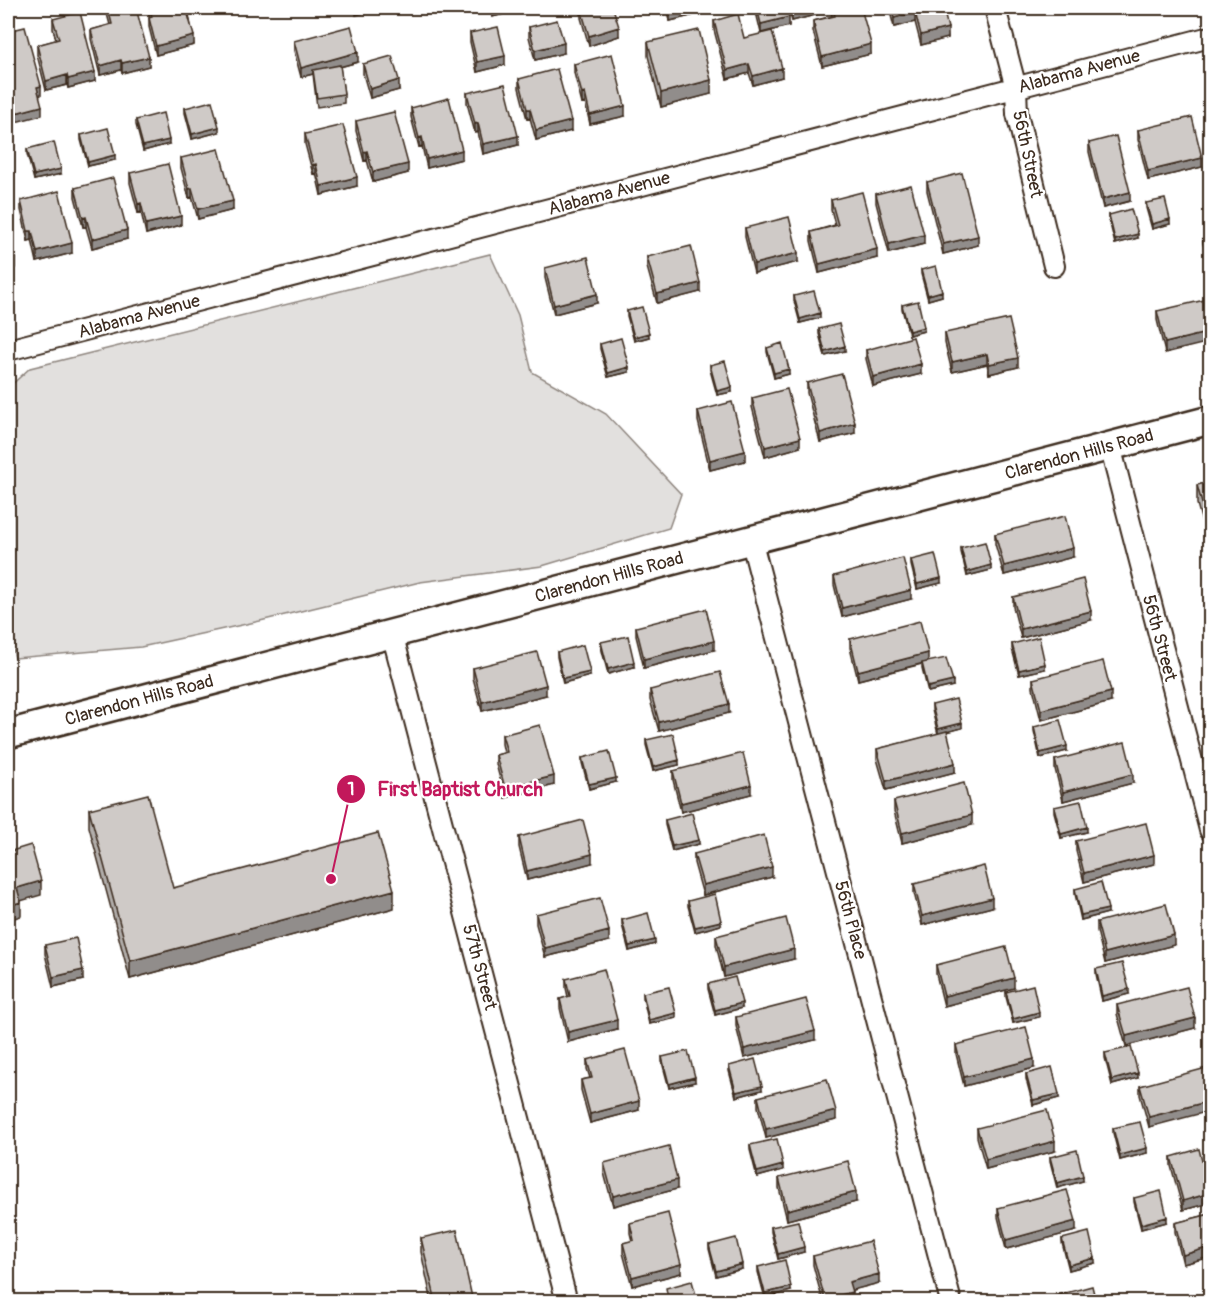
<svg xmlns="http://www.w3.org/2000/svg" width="1218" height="1309" font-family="Pangolin,sans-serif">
<rect width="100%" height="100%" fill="#fff"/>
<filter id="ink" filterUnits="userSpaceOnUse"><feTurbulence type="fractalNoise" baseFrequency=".0167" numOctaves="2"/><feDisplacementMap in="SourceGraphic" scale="12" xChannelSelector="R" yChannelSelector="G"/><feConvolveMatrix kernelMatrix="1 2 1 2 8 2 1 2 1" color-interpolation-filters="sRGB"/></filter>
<g filter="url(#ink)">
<path fill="#e2e0de" stroke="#8e857e" stroke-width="1.5" d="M 490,254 L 518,315 L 532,372 L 606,414 L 681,494 L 669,528 L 542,566 L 420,582 L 260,621 L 141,647 L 15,658 L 8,630 L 8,388 L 30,368 Z"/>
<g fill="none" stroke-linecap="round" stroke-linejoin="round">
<g stroke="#3b2a1e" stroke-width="24">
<path id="street" d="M 995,8 L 1016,88 L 1017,114 L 1054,266
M 8,350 L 1210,37
M 1110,446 L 1210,830
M 751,539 L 951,1302
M 392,633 L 567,1302"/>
</g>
<g stroke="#3b2a1e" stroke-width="32">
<path id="secondary" d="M 8,734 L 1210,420"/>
</g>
<use href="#street" stroke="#fff" stroke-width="20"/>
<use href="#secondary" stroke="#fff" stroke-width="27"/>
</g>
<path fill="#b2aeab" stroke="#3b2a1e" stroke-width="1.5" d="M 107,8 L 136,8 L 149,66 L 122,73 L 121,70 L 100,75 L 91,39 L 91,30 L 110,25 L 107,14 Z
M 147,8 L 188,8 L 194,45 L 156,55 L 149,27 L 149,18 L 150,18 Z
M 490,8 L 524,8 L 524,9 L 492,17 Z
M 667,8 L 707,8 L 707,12 L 670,21 Z
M 755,8 L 787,8 L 789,26 L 761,33 Z
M 788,8 L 819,8 L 819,14 L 792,21 Z
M 830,8 L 861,8 L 871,54 L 822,66 L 813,31 L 813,21 L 832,16 Z
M 889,8 L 943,8 L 948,38 L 921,45 L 915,22 L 894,27 Z
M 581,9 L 619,36 L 589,46 L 581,18 Z
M 53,19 L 95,81 L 68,88 L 67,85 L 46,90 L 37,55 L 37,45 L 56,40 L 53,29 Z
M 714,21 L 744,38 L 782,77 L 753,85 L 749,73 L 727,79 L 714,30 Z
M 529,27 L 564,53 L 535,60 L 529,37 Z
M 470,33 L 505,65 L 477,72 L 470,42 Z
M 294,41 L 358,62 L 340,67 L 344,94 L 344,103 L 317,107 L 313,74 L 301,77 L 294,51 Z
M 648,42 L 711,94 L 661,107 L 648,56 Z
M 363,64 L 399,90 L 370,98 L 363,74 Z
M 574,64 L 625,116 L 590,124 L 585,103 L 582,104 L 574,73 Z
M 519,79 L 571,131 L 536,140 L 530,118 L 527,119 L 519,88 Z
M 467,93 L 518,145 L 483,154 L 478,132 L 475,133 L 467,103 Z
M 185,108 L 219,132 L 192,139 L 185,113 Z
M 411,108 L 462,159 L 427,168 L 422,146 L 419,147 L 411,117 Z
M 136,120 L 169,144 L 143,151 L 136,125 Z
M 356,121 L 408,173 L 373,182 L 367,160 L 364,161 L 356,131 Z
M 1138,130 L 1202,167 L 1148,180 L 1138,140 Z
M 305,134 L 357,186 L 321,195 L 316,173 L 313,174 L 305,144 Z
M 81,135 L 115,160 L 88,166 L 81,140 Z
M 1089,143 L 1130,201 L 1103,208 L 1089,152 Z
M 27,149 L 61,174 L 34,180 L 27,154 Z
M 181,158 L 233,210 L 198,219 L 192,197 L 189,198 L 181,168 Z
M 130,173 L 181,225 L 146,234 L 141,212 L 138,213 L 130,183 Z
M 927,182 L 978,245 L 943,254 L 927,191 Z
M 75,188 L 127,239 L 92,248 L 86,227 L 83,227 L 75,197 Z
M 876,194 L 924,244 L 889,253 L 876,203 Z
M 831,200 L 877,258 L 819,273 L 811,241 L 811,232 L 835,225 L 831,209 Z
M 21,201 L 72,253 L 37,262 L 32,240 L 28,241 L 21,210 Z
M 1146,203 L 1170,224 L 1152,229 L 1146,208 Z
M 1109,215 L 1138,238 L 1115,244 L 1109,220 Z
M 745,228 L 798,262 L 754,273 L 745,237 Z
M 1210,237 L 1208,264 L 1203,243 L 1203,239 Z
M 647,257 L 700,292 L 657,303 L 647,267 Z
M 545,268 L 597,303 L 554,314 L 545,278 Z
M 921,270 L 942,296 L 928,300 L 921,274 Z
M 794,296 L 820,318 L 800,323 L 794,301 Z
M 902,305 L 924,331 L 909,335 L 902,309 Z
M 1210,307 L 1165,353 L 1157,320 L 1157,311 Z
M 627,311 L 649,337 L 634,341 L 627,316 Z
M 819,329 L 845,351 L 825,356 L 819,334 Z
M 945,333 L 1018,367 L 989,374 L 987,364 L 952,372 L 945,343 Z
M 600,344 L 629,372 L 608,377 L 600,349 Z
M 767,348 L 789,374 L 774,378 L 767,352 Z
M 866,350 L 921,374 L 873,386 L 866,359 Z
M 710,365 L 732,392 L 717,395 L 710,370 Z
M 807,383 L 855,433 L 820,442 L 807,393 Z
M 752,398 L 800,447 L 765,457 L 752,407 Z
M 698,411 L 745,461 L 710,470 L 698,421 Z
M 1210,482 L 1210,551 L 1197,504 L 1197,485 Z
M 995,534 L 1073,557 L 1004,575 L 995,544 Z
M 961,548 L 991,570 L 967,576 L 961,552 Z
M 911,560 L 941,583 L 917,589 L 911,565 Z
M 834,576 L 911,599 L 842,617 L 834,585 Z
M 1013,597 L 1091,620 L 1021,638 L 1013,607 Z
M 636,627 L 714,650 L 644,668 L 636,636 Z
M 850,639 L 928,662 L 953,686 L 928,692 L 922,668 L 922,664 L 858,680 L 850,648 Z
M 601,642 L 634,667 L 608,674 L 601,647 Z
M 1012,644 L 1045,669 L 1019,675 L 1012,649 Z
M 557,652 L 590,676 L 563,683 L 557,657 Z
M 473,668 L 546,695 L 482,711 L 473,678 Z
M 1033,679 L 1111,702 L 1041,720 L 1033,688 Z
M 650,690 L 729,713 L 659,731 L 650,700 Z
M 932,705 L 962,728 L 947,732 L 955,772 L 886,790 L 877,759 L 877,749 L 938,734 L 932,710 Z
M 1034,727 L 1067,751 L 1040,758 L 1034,731 Z
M 502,735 L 554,785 L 505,798 L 496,764 L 496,755 L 504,753 L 502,744 Z
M 646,740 L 679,765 L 653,771 L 646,745 Z
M 582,758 L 616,782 L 589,789 L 582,763 Z
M 1055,760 L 1133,783 L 1063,801 L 1055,769 Z
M 673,771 L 751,794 L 681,812 L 673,780 Z
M 894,801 L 972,825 L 902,843 L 894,811 Z
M 1054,807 L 1087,832 L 1061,838 L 1054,812 Z
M 89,809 L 173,888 L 394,908 L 130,979 L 89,827 Z
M 665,820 L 699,844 L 672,851 L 665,825 Z
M 519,837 L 592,863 L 527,880 L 519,847 Z
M 1076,841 L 1154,864 L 1084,882 L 1076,851 Z
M 694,854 L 772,877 L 703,895 L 694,863 Z
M 914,884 L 992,907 L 922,925 L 914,893 Z
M 1075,889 L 1108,913 L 1081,920 L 1075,894 Z
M 688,901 L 721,925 L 695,932 L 688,906 Z
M 536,914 L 609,941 L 545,957 L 536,924 Z
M 622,920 L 655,944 L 629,951 L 622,925 Z
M 1097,922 L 1174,945 L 1105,963 L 1097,931 Z
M 716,936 L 794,959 L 724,977 L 716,945 Z
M 45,945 L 83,980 L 53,987 L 45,954 Z
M 936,965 L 1014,988 L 944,1006 L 936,974 Z
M 1096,969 L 1129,994 L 1102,1001 L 1096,974 Z
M 566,979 L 617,1029 L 568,1042 L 560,1008 L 560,999 L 568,997 L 566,988 Z
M 708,984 L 742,1008 L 715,1015 L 708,989 Z
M 1006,992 L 1039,1017 L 1013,1023 L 1006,997 Z
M 643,993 L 676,1018 L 649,1024 L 643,998 Z
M 1117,1005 L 1195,1028 L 1126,1046 L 1117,1014 Z
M 736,1017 L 815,1040 L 744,1058 L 736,1026 Z
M 956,1045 L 1034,1068 L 964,1086 L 956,1054 Z
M 1105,1053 L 1138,1078 L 1112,1085 L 1105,1058 Z
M 662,1057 L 695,1082 L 669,1088 L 662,1062 Z
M 587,1060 L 639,1110 L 590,1123 L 581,1090 L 581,1080 L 590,1078 L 587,1069 Z
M 729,1066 L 762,1090 L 736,1097 L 729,1071 Z
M 1210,1070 L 1149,1127 L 1140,1095 L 1140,1086 Z
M 1026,1074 L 1059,1098 L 1033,1105 L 1026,1079 Z
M 758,1097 L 836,1120 L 766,1138 L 758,1107 Z
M 977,1128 L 1055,1151 L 986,1169 L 977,1137 Z
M 1113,1128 L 1147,1153 L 1120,1160 L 1113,1133 Z
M 750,1145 L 783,1170 L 757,1177 L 750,1150 Z
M 1050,1157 L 1083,1181 L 1057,1188 L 1050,1161 Z
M 1171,1157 L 1202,1161 L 1210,1159 L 1210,1203 L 1183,1210 L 1171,1166 Z
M 604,1163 L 677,1189 L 613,1206 L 604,1173 Z
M 779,1178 L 856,1202 L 787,1220 L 779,1188 Z
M 1134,1198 L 1167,1222 L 1141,1229 L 1134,1202 Z
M 998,1208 L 1076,1231 L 1006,1249 L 998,1217 Z
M 1210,1214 L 1210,1257 L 1183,1264 L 1175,1232 L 1175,1223 Z
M 630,1223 L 681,1273 L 632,1286 L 623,1253 L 623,1243 L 632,1241 L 630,1233 Z
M 771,1227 L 804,1252 L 778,1259 L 771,1232 Z
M 421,1238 L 473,1302 L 432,1302 L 421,1252 Z
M 1062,1239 L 1095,1263 L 1069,1270 L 1062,1243 Z
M 709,1245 L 742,1269 L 716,1276 L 709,1249 Z
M 813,1256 L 879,1283 L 851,1290 L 852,1302 L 823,1302 L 813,1265 Z
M 758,1267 L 791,1291 L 765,1298 L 758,1272 Z"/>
<path fill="#918d8b" stroke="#3b2a1e" stroke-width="1.5" d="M 356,8 L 385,8 L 356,15 Z
M 492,8 L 524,8 L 524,9 L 492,17 Z
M 686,8 L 707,8 L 707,12 L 670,21 L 670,11 Z
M 807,8 L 819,8 L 819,14 L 792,21 L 792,11 Z
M 915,12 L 915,22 L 894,27 L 894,18 Z
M 789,17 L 789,26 L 761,33 L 761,24 Z
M 619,27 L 619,36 L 589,46 L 589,36 Z
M 948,28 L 948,38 L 921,45 L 921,35 Z
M 194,36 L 194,45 L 156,55 L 156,46 Z
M 564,43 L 564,53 L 535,60 L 535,50 Z
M 871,44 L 871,54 L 822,66 L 822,57 Z
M 358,52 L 358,62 L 313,74 L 313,70 L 313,74 L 301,77 L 301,68 Z
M 505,56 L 505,65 L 477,72 L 477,62 Z
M 149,57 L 149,66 L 122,73 L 122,63 Z
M 121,60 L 121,70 L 100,75 L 100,66 Z
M 749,64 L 749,73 L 727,79 L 727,70 Z
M 782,68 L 782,77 L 753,85 L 753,76 Z
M 95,72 L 95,81 L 68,88 L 68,79 Z
M 67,75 L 67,85 L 46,90 L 46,81 Z
M 399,80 L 399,90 L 370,98 L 370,89 Z
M 711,80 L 711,94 L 661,107 L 661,93 Z
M 41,86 L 41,95 L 37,97 L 37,87 Z
M 585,93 L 585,103 L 582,104 L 582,94 Z
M 42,106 L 42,115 L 8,124 L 8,115 Z
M 625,106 L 625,116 L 590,124 L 590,115 Z
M 527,109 L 530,109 L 530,118 L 527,119 Z
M 571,121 L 571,131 L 536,140 L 536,130 Z
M 478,123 L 478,132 L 475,133 L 475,124 Z
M 219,127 L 219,132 L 192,139 L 192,134 Z
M 518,136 L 518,145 L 483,154 L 483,144 Z
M 422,137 L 422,146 L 419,147 L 419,138 Z
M 169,140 L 169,144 L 143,151 L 143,146 Z
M 462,150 L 462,159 L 427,168 L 427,159 Z
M 367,151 L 367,160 L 364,161 L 364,152 Z
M 115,155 L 115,160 L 88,166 L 88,162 Z
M 1202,158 L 1202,167 L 1148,180 L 1148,171 Z
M 316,164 L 316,173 L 313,174 L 313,165 Z
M 408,164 L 408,173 L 373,182 L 373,172 Z
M 61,169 L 61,174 L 34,180 L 34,175 Z
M 357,177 L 357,186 L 321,195 L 321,186 Z
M 192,188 L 192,197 L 189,198 L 189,189 Z
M 1130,192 L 1130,201 L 1103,208 L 1103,199 Z
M 233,201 L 233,210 L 198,219 L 198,209 Z
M 141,203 L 141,212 L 138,213 L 138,204 Z
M 181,216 L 181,225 L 146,234 L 146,224 Z
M 86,217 L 86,227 L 83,227 L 83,218 Z
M 1170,219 L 1170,224 L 1152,229 L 1152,224 Z
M 127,230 L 127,239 L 92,248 L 92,239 Z
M 28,231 L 32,231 L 32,240 L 28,241 Z
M 1138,234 L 1138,238 L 1115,244 L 1115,240 Z
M 924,235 L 924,244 L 889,253 L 889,244 Z
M 978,236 L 978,245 L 943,254 L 943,244 Z
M 72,243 L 72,253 L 37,262 L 37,252 Z
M 877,249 L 877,258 L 819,273 L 819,264 Z
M 798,253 L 798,262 L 754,273 L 754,264 Z
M 15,259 L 15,268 L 8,270 L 8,261 Z
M 1208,259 L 1210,259 L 1210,263 L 1208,264 Z
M 700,283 L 700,292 L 657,303 L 657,294 Z
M 942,291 L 942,296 L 928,300 L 928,295 Z
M 597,294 L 597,303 L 554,314 L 554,305 Z
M 820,313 L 820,318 L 800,323 L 800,319 Z
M 924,327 L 924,331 L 909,335 L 909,331 Z
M 1210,332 L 1210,342 L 1165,353 L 1165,343 Z
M 649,333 L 649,337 L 634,341 L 634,337 Z
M 845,346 L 845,351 L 825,356 L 825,352 Z
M 987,354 L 987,364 L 952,372 L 952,362 Z
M 1018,358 L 1018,367 L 989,374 L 989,364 Z
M 921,364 L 921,374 L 873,386 L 873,377 Z
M 629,367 L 629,372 L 608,377 L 608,373 Z
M 789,369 L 789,374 L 774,378 L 774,373 Z
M 732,387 L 732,392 L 717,395 L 717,391 Z
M 855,423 L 855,433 L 820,442 L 820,433 Z
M 800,438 L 800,447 L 765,457 L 765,447 Z
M 745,451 L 745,461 L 710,470 L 710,460 Z
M 1073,548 L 1073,557 L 1004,575 L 1004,566 Z
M 991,565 L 991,570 L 967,576 L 967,572 Z
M 941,578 L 941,583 L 917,589 L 917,584 Z
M 911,590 L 911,599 L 842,617 L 842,608 Z
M 1091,611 L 1091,620 L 1021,638 L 1021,629 Z
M 714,641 L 714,650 L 644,668 L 644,659 Z
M 928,653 L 928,662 L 858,680 L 858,671 Z
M 634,662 L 634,667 L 608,674 L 608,669 Z
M 1045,664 L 1045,669 L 1019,675 L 1019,670 Z
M 590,672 L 590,676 L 563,683 L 563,678 Z
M 953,681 L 953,686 L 928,692 L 928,687 Z
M 546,685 L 546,695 L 482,711 L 482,702 Z
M 1111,692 L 1111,702 L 1041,720 L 1041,710 Z
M 729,704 L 729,713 L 659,731 L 659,722 Z
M 962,723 L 962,728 L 938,734 L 938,729 Z
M 1067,746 L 1067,751 L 1040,758 L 1040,753 Z
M 679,760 L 679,765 L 653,771 L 653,767 Z
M 955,763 L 955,772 L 886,790 L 886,781 Z
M 1133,774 L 1133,783 L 1063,801 L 1063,792 Z
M 554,776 L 554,785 L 505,798 L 505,788 Z
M 616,778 L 616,782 L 589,789 L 589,784 Z
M 751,785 L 751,794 L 681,812 L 681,803 Z
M 972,815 L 972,825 L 902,843 L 902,833 Z
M 1087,827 L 1087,832 L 1061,838 L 1061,834 Z
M 699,840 L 699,844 L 672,851 L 672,846 Z
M 592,854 L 592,863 L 527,880 L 527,871 Z
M 1154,855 L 1154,864 L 1084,882 L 1084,873 Z
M 772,867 L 772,877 L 703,895 L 703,885 Z
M 41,881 L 41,895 L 17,902 L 17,888 Z
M 394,890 L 394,908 L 130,979 L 130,961 Z
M 992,898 L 992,907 L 922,925 L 922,916 Z
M 21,902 L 21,916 L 8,920 L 8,906 Z
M 1108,909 L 1108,913 L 1081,920 L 1081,915 Z
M 721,921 L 721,925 L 695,932 L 695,927 Z
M 609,931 L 609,941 L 545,957 L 545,948 Z
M 1174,935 L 1174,945 L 1105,963 L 1105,953 Z
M 655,940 L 655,944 L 629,951 L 629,946 Z
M 794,949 L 794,959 L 724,977 L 724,967 Z
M 83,970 L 83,980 L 53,987 L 53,977 Z
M 1014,978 L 1014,988 L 944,1006 L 944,996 Z
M 1129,989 L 1129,994 L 1102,1001 L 1102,996 Z
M 742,1003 L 742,1008 L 715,1015 L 715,1010 Z
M 1039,1012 L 1039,1017 L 1013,1023 L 1013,1019 Z
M 676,1013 L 676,1018 L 649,1024 L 649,1020 Z
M 1195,1018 L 1195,1028 L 1126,1046 L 1126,1036 Z
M 617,1020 L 617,1029 L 568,1042 L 568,1032 Z
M 815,1031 L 815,1040 L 744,1058 L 744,1049 Z
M 1034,1059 L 1034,1068 L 964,1086 L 964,1077 Z
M 1138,1073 L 1138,1078 L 1112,1085 L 1112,1080 Z
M 695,1077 L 695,1082 L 669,1088 L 669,1084 Z
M 762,1086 L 762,1090 L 736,1097 L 736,1092 Z
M 1059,1094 L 1059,1098 L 1033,1105 L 1033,1100 Z
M 639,1101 L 639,1110 L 590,1123 L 590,1114 Z
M 1210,1101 L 1210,1111 L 1149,1127 L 1149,1117 Z
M 836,1111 L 836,1120 L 766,1138 L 766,1129 Z
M 1055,1141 L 1055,1151 L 986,1169 L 986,1159 Z
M 1147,1148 L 1147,1153 L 1120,1160 L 1120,1155 Z
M 783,1165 L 783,1170 L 757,1177 L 757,1172 Z
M 1083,1176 L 1083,1181 L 1057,1188 L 1057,1183 Z
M 677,1180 L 677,1189 L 613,1206 L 613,1196 Z
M 856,1192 L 856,1202 L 787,1220 L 787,1210 Z
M 1210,1193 L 1210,1203 L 1183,1210 L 1183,1201 Z
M 1167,1217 L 1167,1222 L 1141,1229 L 1141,1224 Z
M 1076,1221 L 1076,1231 L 1006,1249 L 1006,1240 Z
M 804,1247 L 804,1252 L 778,1259 L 778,1254 Z
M 1210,1247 L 1210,1257 L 1183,1264 L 1183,1255 Z
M 1095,1258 L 1095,1263 L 1069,1270 L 1069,1265 Z
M 681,1264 L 681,1273 L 632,1286 L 632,1277 Z
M 742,1264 L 742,1269 L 716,1276 L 716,1271 Z
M 879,1274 L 879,1283 L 849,1291 L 849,1282 Z
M 791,1287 L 791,1291 L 765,1298 L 765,1293 Z
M 852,1292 L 852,1302 L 825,1302 L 825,1299 Z"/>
<path fill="#cfcac7" stroke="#3b2a1e" stroke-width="1.5" d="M 108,8 L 136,8 L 149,57 L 122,63 L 121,60 L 100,66 L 91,30 L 112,24 Z
M 150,8 L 188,8 L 189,11 L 187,11 L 194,36 L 156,46 L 149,18 L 152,17 Z
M 585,8 L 613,8 L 619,27 L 589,36 L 581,9 Z
M 669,8 L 686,8 L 670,11 Z
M 757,8 L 787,8 L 789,17 L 761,24 Z
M 791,8 L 807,8 L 792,11 Z
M 833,8 L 861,8 L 871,44 L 822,57 L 813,21 L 835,16 Z
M 891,8 L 943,8 L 948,28 L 921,35 L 915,12 L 894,18 Z
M 80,12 L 95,72 L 68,79 L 67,75 L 46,81 L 37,45 L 59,39 L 53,19 Z
M 738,14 L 744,38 L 772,31 L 782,68 L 753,76 L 749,64 L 727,70 L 714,21 Z
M 557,20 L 564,43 L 535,50 L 529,27 Z
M 351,26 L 358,52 L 301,68 L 294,41 Z
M 25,27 L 41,86 L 37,87 L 42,106 L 8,115 L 8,31 Z
M 498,27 L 505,56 L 477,62 L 470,33 Z
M 699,30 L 711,80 L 661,93 L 648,42 Z
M 612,54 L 625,106 L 590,115 L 585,93 L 582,94 L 574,64 Z
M 392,56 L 399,80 L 370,89 L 363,64 Z
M 340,65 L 344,94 L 317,98 L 313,70 Z
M 557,69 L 571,121 L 536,130 L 530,109 L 527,109 L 519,79 Z
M 505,84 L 518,136 L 483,144 L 478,123 L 475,124 L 467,93 Z
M 449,98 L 462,150 L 427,159 L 422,137 L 419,138 L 411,108 Z
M 212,101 L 219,127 L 192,134 L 185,108 Z
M 394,112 L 408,164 L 373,172 L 367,151 L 364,152 L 356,121 Z
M 163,113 L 169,140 L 143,146 L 136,120 Z
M 1192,117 L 1202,158 L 1148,171 L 1138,130 Z
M 343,125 L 357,177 L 321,186 L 316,164 L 313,165 L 305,134 Z
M 108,128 L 115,155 L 88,162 L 81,135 Z
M 1116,136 L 1130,192 L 1103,199 L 1089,143 Z
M 54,142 L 61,169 L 34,175 L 27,149 Z
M 219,149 L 233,201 L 198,209 L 192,188 L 189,189 L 181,158 Z
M 168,164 L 181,216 L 146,224 L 141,203 L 138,204 L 130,173 Z
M 962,173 L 978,236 L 943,244 L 927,182 Z
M 113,178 L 127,230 L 92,239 L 86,217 L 83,218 L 75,188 Z
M 911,185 L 924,235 L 889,244 L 876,194 Z
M 59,191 L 72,243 L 37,252 L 32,231 L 28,231 L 21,201 Z
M 862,192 L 877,249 L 819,264 L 811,232 L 838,225 L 831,200 Z
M 1165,199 L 1170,219 L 1152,224 L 1146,203 Z
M 1131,209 L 1138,234 L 1115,240 L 1109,215 Z
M 789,217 L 798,253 L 754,264 L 745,228 Z
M 8,229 L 15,259 L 8,261 Z
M 1210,237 L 1210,259 L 1208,259 L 1203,239 Z
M 691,246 L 700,283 L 657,294 L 647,257 Z
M 588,257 L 597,294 L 554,305 L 545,268 Z
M 936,266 L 942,291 L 928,295 L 921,270 Z
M 814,291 L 820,313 L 800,319 L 794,296 Z
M 1209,299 L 1210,307 L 1210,332 L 1165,343 L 1157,311 Z
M 918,301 L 924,327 L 909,331 L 902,305 Z
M 642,307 L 649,333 L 634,337 L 627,311 Z
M 1009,319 L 1018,358 L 989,364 L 987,354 L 952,362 L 945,333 Z
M 839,324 L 845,346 L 825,352 L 819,329 Z
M 913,337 L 921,364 L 873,377 L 866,350 Z
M 621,338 L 629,367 L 608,373 L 600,344 Z
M 782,343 L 789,369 L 774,373 L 767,348 Z
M 725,361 L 732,387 L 717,391 L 710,365 Z
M 842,374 L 855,423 L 820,433 L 807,383 Z
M 787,389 L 800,438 L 765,447 L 752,398 Z
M 732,402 L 745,451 L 710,460 L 698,411 Z
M 1210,482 L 1210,533 L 1197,485 Z
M 1065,516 L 1073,548 L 1004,566 L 995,534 Z
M 985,542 L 991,565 L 967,572 L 961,548 Z
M 935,554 L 941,578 L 917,584 L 911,560 Z
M 903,558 L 911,590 L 842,608 L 834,576 Z
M 1083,579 L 1091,611 L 1021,629 L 1013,597 Z
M 706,609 L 714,641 L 644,659 L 636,627 Z
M 920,621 L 928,653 L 858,671 L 850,639 Z
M 628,636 L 634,662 L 608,669 L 601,642 Z
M 1039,637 L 1045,664 L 1019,670 L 1012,644 Z
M 583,645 L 590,672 L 563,678 L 557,652 Z
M 537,652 L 546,685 L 482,702 L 473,668 Z
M 946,658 L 953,681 L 928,687 L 922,663 Z
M 1103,661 L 1111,692 L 1041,710 L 1033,679 Z
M 720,672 L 729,704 L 659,722 L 650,690 Z
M 956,699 L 962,723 L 938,729 L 932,705 Z
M 1060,720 L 1067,746 L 1040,753 L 1034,727 Z
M 540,725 L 554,776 L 505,788 L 496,755 L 507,752 L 502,735 Z
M 947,731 L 955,763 L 886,781 L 877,749 Z
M 673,734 L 679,760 L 653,767 L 646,740 Z
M 1125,742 L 1133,774 L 1063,792 L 1055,760 Z
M 609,751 L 616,778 L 589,784 L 582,758 Z
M 743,753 L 751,785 L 681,803 L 673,771 Z
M 964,783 L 972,815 L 902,833 L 894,801 Z
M 148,794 L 173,888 L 378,833 L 394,890 L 130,961 L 89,809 Z
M 1081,801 L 1087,827 L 1061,834 L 1054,807 Z
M 692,813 L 699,840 L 672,846 L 665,820 Z
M 583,820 L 592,854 L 527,871 L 519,837 Z
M 1146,823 L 1154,855 L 1084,873 L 1076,841 Z
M 764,835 L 772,867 L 703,885 L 694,854 Z
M 31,845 L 41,881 L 17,888 L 21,902 L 8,906 L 8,852 Z
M 984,866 L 992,898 L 922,916 L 914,884 Z
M 1101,882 L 1108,909 L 1081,915 L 1075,889 Z
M 715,894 L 721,921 L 695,927 L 688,901 Z
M 600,898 L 609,931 L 545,948 L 536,914 Z
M 1166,904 L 1174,935 L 1105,953 L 1097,922 Z
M 648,913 L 655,940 L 629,946 L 622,920 Z
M 786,918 L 794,949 L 724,967 L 716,936 Z
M 76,938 L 83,970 L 53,977 L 45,945 Z
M 1006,947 L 1014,978 L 944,996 L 936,965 Z
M 1122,963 L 1129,989 L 1102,996 L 1096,969 Z
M 604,969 L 617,1020 L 568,1032 L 560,999 L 570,996 L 566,979 Z
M 735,977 L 742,1003 L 715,1010 L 708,984 Z
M 1033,985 L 1039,1012 L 1013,1019 L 1006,992 Z
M 669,987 L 676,1013 L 649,1020 L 643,993 Z
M 1187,987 L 1195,1018 L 1126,1036 L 1117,1005 Z
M 806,999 L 815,1031 L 744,1049 L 736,1017 Z
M 1026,1027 L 1034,1059 L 964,1077 L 956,1045 Z
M 1131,1047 L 1138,1073 L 1112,1080 L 1105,1053 Z
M 625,1050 L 639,1101 L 590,1114 L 581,1080 L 592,1078 L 587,1060 Z
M 688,1051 L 695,1077 L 669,1084 L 662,1057 Z
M 755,1059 L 762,1086 L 736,1092 L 729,1066 Z
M 1052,1067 L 1059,1094 L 1033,1100 L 1026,1074 Z
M 1210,1067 L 1210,1101 L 1149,1117 L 1140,1086 Z
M 827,1079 L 836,1111 L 766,1129 L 758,1097 Z
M 1047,1110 L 1055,1141 L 986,1159 L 977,1128 Z
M 1140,1122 L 1147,1148 L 1120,1155 L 1113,1128 Z
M 777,1139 L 783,1165 L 757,1172 L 750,1145 Z
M 669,1146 L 677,1180 L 613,1196 L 604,1163 Z
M 1199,1149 L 1202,1161 L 1210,1159 L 1210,1193 L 1183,1201 L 1171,1157 Z
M 1077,1150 L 1083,1176 L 1057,1183 L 1050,1157 Z
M 848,1161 L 856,1192 L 787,1210 L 779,1178 Z
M 1067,1190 L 1076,1221 L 1006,1240 L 998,1208 Z
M 1161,1191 L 1167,1217 L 1141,1224 L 1134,1198 Z
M 668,1213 L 681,1264 L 632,1277 L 623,1243 L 634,1240 L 630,1223 Z
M 1210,1214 L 1210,1247 L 1183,1255 L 1175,1223 Z
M 798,1221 L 804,1247 L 778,1254 L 771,1227 Z
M 457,1230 L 473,1302 L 436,1302 L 421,1238 Z
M 1089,1232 L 1095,1258 L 1069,1265 L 1062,1239 Z
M 736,1238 L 742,1264 L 716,1271 L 709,1245 Z
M 870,1241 L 879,1274 L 849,1282 L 852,1292 L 825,1299 L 813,1256 Z
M 785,1260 L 791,1287 L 765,1293 L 758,1267 Z
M 692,1281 L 698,1302 L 656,1302 L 668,1298 L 666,1288 Z
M 1092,1286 L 1096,1302 L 1033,1302 Z
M 750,1295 L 752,1302 L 726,1302 Z
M 886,1299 L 886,1302 L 876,1302 Z"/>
</g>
<g text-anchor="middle" stroke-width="4.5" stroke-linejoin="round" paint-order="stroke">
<g font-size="18" fill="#3b2a1e" stroke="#fff">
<text transform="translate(1079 71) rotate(-15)" y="6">Alabama Avenue</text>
<text transform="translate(1028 154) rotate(78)" y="6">56th Street</text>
<text transform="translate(609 193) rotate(-15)" y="6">Alabama Avenue</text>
<text transform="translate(139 316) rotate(-15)" y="6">Alabama Avenue</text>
<text transform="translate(1079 454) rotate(-15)" y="6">Clarendon Hills Road</text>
<text transform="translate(609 577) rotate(-15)" y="6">Clarendon Hills Road</text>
<text transform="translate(1160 638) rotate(75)" y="6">56th Street</text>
<text transform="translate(139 700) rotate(-15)" y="6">Clarendon Hills Road</text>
<text transform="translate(851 920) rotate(75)" y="6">56th Place</text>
<text transform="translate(480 967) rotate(75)" y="6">57th Street</text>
</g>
</g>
<path fill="none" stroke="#c2185b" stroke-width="2" d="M331 879L351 789"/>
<g fill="#c2185b" stroke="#fff" stroke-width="2">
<circle cx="331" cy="879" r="6"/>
<circle cx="351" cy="789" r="15"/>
</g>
<g font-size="18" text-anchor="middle" font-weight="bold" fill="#fff">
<text x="351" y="795">1</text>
</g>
<g font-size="20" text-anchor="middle" font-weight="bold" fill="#c2185b" stroke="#fff" stroke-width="4.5" stroke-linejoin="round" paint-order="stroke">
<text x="460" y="796">First Baptist Church</text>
</g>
<rect width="1218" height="1309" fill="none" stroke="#fff" stroke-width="30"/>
<rect x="15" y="15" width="1188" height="1279" fill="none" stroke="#3b2a1e" stroke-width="2" filter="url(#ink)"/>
</svg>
